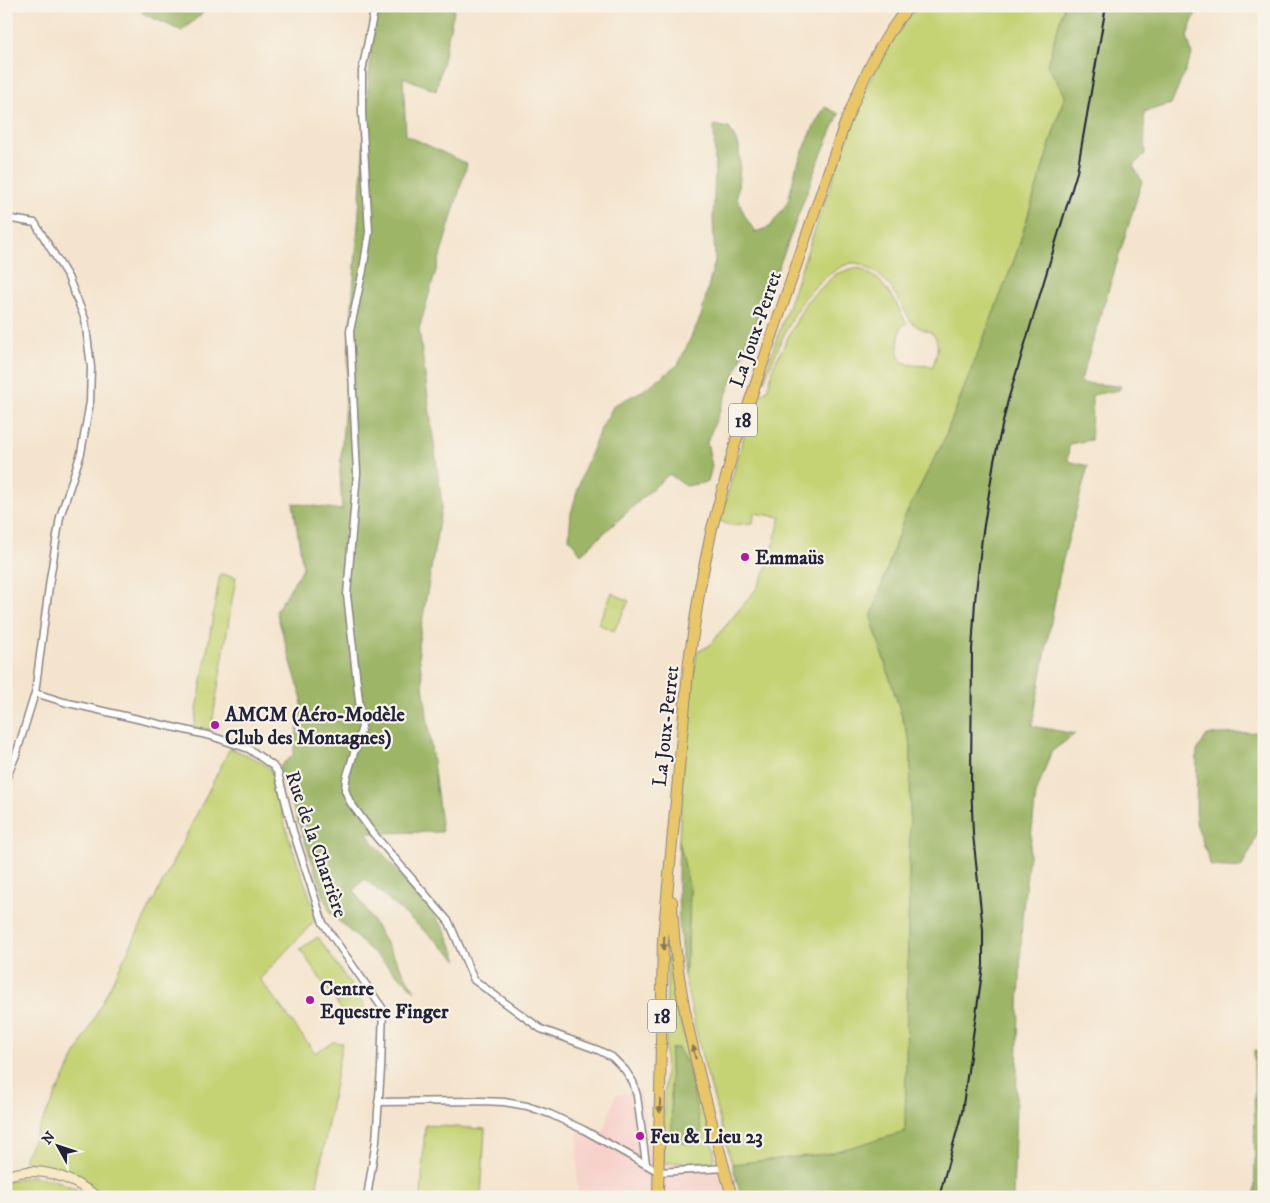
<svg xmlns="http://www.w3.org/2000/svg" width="1270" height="1203" font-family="'IM FELL DW Pica',serif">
<rect width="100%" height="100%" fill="#f7f3e8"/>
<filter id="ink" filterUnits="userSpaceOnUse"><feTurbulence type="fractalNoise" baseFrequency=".02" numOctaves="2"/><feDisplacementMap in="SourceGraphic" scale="10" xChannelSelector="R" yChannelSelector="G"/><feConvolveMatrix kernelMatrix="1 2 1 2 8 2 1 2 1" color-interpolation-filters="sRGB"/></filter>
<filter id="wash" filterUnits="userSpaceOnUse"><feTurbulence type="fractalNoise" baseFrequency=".0096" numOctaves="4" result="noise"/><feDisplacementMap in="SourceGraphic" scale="20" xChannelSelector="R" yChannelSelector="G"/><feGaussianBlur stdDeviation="1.12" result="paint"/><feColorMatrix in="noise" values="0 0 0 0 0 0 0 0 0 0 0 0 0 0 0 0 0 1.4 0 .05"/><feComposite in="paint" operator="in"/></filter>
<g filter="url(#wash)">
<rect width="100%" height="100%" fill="#f4e4cd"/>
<path fill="#f7d0ca" d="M 641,1091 L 652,1164 L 717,1161 L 728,1197 L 589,1197 L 588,1195 L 577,1195 L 578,1124 L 602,1135 L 616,1095 Z"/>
<path fill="#c5d375" stroke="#747a58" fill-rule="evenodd" d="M 918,6 L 1064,6 L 1047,65 L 1065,95 L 1015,258 L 943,442 L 904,518 L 871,618 L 911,745 L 905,1133 L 826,1154 L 732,1164 L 700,1049 L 684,975 L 688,948 L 690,890 L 679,840 L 684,749 L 697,652 L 709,646 L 757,588 L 766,570 L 781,517 L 754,513 L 753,523 L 730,525 L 720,521 L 755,396 L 767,391 L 774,365 L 806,302 L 836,274 L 854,268 L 862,269 L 879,280 L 894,299 L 906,323 L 901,327 C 894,364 897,365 933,366 C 937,352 943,337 926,330 C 919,328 915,326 910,320 C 901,305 894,288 880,276 C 874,271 864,265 857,263 C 839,261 808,291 800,305 C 785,329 775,356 764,381 L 762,381 L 860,101 C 876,66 894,36 918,6 Z
M 220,574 L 236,577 L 211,730 L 194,728 Z
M 612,593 L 629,601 L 614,631 L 598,624 Z
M 230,748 C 243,754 260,758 270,770 C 282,786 280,806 285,825 C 294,856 307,887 317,918 L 260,979 L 315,1053 L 333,1042 L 342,1043 L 315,1197 L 107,1197 L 78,1177 L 34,1165 L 23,1160 Z
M 318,937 L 365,1006 L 347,1018 L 300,949 Z
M 668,939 L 674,991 L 683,1031 L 714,1149 L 715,1157 L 713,1162 L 663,1163 ZM 678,1048 L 686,1062 L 691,1080 L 672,1134 L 670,1061 L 671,1049 Z
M 425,1125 L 485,1129 L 481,1197 L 421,1197 Z
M 29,1176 C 54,1178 67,1183 88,1197 L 6,1197 L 6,1182 Z"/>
<path fill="#9cb566" stroke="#5f6c50" d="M 148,6 L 211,6 L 182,31 L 142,13 Z
M 377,6 L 455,6 L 436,91 L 403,77 L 406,135 L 467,164 L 419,329 L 442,504 L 418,646 L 442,832 L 366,833 L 444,928 L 458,960 L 365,879 L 354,890 L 415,991 L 330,913 L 279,767 L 293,755 L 302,699 L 276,611 L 303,568 L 293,503 L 342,510 L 340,471 L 372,33 Z
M 1064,6 L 1198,6 L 1187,36 L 1192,55 L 1171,104 L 1144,112 L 1145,154 L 1133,166 L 1142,181 L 1080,383 L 1121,386 L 1119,390 L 1092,395 L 1091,440 L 1069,444 L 1068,461 L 1088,466 L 1061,567 L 1032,726 L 1075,734 L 1051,752 L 1036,794 L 1022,917 L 1013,1197 L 741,1197 L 732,1164 L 826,1154 L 905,1132 L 911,745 L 871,618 L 904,518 L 943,442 L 1015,258 L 1065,95 L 1047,65 Z
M 825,107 L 839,114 L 818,162 L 785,251 L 707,442 L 712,466 L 708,482 L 686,486 L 669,474 L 581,554 L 569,538 L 571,513 L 582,475 L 599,432 L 614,405 L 642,391 L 678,365 L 701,316 L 715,260 L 713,219 L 715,172 L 714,125 L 729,128 L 739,146 L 740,166 L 737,197 L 746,218 L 755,232 L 770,227 L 788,202 L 796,168 L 814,126 Z
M 1256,732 L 1264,736 L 1264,813 L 1253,845 L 1241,868 L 1211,866 L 1196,823 L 1197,751 L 1207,735 Z
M 679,840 L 690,890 L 688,948 L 684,975 C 678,927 677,888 679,840 Z
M 678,1048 L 686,1062 L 691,1080 L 702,1135 L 702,1141 C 690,1147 681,1143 672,1134 L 670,1061 L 671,1049 Z
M 1254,1051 L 1264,1052 L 1264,1197 L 1255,1197 Z"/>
</g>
<g filter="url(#ink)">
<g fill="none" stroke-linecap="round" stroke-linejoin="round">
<g stroke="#8b8384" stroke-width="9">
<path id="street" d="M 375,6 L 362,71 L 362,113 L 369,232 L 363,270 L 350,331 L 357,473 L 347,595 L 362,727 L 346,779 L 345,790 L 350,802 L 372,832 L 449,922 L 474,980 L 541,1029 L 598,1050 L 612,1057 L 625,1070 L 633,1082 L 637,1096 L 646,1164
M 6,218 L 35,223 L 68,277 L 85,319 L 91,367 L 90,402 L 81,453 L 60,517 L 50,579 L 35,693 L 16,755 L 6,779
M 35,693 L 64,702 L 211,736 L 249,749 L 273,766 L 278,773 L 293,831 L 323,923 L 383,1009 L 381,1068 L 376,1141 L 367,1197
M 378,1102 L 480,1101 L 504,1102 L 527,1106 L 550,1114 L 584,1130 L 659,1172 L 725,1168"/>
</g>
<g stroke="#8b8384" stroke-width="11">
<path id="secondary" d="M 6,1176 C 40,1164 70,1177 98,1197"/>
</g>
<g stroke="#8b8384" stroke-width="12">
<path id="primary" d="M 672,901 C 675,1002 706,1099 732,1197
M 658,1197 L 663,939 L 689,661 L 700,587 L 712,528 L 736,441 L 844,126 C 861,83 879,42 909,6"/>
</g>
<use href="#street" stroke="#fff" stroke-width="6"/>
<use href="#secondary" stroke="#f6e9c3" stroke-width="9"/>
<use href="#primary" stroke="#e9c769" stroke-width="10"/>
<path stroke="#22223b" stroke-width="2" d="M 939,1197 L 962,1112 L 983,966 L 983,930 L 973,834 L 971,781 L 972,650 L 975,601 L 982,538 L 994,461 L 1008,400 L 1077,172 L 1106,6"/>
</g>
<defs><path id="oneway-solid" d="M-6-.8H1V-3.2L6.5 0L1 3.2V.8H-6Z" transform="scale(1.25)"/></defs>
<g fill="#867452">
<use href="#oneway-solid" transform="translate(664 943) rotate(92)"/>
<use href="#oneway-solid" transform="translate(694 1052) rotate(-104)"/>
<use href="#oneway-solid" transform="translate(660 1106) rotate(91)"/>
</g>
</g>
<g fill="#b5179e" stroke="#f7f3e8" stroke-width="2">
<circle cx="745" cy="557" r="5"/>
<circle cx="215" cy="725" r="5"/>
<circle cx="310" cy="1000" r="5"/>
<circle cx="640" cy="1136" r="5"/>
</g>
<g text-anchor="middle" stroke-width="4.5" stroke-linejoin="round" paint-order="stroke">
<g fill="#f7f3e8" stroke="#62616f" stroke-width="1">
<rect x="729" y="403.5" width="28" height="33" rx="4"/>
<rect x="648" y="999.5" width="28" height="33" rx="4"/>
</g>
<g font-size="19" font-weight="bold" fill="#22223b">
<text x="743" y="427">18</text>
<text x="662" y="1023">18</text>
</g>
<g font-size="20" fill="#22223b" stroke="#f7f3e8">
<text transform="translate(755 329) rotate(-71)" y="7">La Joux-Perret</text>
<text transform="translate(665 726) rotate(-84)" y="7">La Joux-Perret</text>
<text transform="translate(317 844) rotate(71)" y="7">Rue de la Charrière</text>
</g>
<g font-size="20" font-weight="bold" fill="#22223b" stroke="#f7f3e8" text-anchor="start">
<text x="755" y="564">Emmaüs</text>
<text x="225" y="721">AMCM (Aéro-Modèle<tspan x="225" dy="23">Club des Montagnes)</tspan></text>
<text x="320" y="995">Centre<tspan x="320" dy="23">Equestre Finger</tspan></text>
<text x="650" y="1143">Feu &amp; Lieu 23</text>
</g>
</g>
<rect width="1270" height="1203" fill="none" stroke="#f7f3e8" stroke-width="25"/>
<g transform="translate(58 1146) rotate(310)" stroke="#f7f3e8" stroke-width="4" paint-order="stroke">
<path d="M0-4L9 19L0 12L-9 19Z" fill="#22223b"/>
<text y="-8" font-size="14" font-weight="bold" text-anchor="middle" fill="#22223b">N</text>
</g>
</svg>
